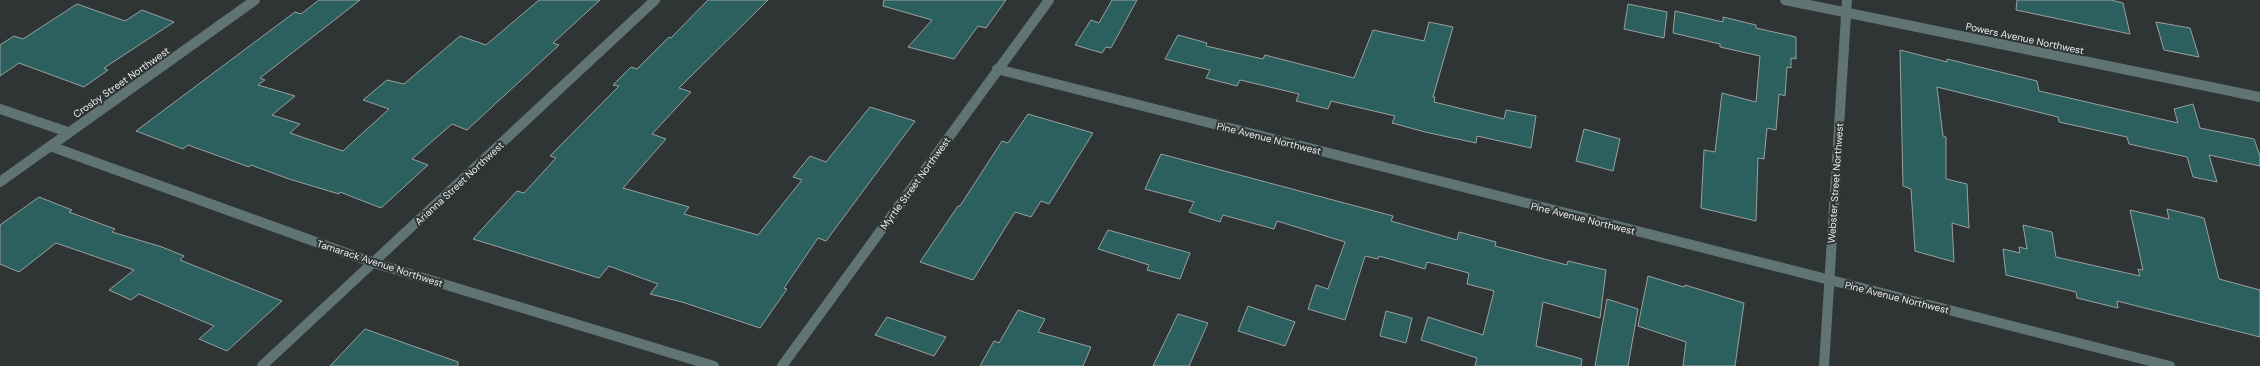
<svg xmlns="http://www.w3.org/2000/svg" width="2260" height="366" font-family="'DM Sans',sans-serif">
<rect width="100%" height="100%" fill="#2f3534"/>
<path fill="#2b605e" stroke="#9aa0a0" d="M 319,0 L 360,0 L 260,78 L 265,80 L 258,85 L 295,96 L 272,115 L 300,124 L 290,133 L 343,151 L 389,109 L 363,100 L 387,80 L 404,84 L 460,36 L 486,45 L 539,0 L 600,0 L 553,43 L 559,45 L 467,130 L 452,124 L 412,159 L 428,165 L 381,208 L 340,192 L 339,194 L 289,179 L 251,165 L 249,167 L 188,145 L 183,149 L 136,131 L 295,12 L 301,14 Z
M 708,0 L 768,0 L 679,88 L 691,92 L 652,134 L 666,139 L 623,188 L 689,207 L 684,214 L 758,235 L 802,180 L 793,177 L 810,156 L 826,162 L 870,107 L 915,121 L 826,241 L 818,238 L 784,288 L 787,289 L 760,328 L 682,302 L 650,294 L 658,284 L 609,266 L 599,278 L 473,239 L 517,191 L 524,193 L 556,158 L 550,156 L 619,86 L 613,85 L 631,67 L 637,69 L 669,37 L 671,38 Z
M 884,0 L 1006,0 L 986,28 L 978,26 L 954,59 L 908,47 L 932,20 L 883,6 Z
M 1112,0 L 1137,0 L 1111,48 L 1106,47 L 1102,53 L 1075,45 L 1091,20 L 1099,23 Z
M 2017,0 L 2111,0 L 2123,3 L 2130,34 L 2016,10 Z
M 77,4 L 125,21 L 142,10 L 174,22 L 104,68 L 108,70 L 84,87 L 19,63 L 0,76 L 0,45 L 14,36 L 23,39 Z
M 1628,4 L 1667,12 L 1664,38 L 1624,29 Z
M 1675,11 L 1723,22 L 1723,17 L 1756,25 L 1756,28 L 1796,37 L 1796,59 L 1791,58 L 1791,68 L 1787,67 L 1785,96 L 1779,94 L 1776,130 L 1767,128 L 1764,159 L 1758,158 L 1756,221 L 1701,208 L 1704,150 L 1715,152 L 1722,93 L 1756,102 L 1760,56 L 1720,47 L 1720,44 L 1673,33 Z
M 1429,22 L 1453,27 L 1433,97 L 1435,97 L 1434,102 L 1504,119 L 1506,110 L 1536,116 L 1531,148 L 1477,136 L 1476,143 L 1425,132 L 1392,123 L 1395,116 L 1331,101 L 1328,109 L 1296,101 L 1299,94 L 1240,80 L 1237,86 L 1206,78 L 1210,70 L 1165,59 L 1178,35 L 1207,43 L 1206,46 L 1263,59 L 1265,55 L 1354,78 L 1373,30 L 1424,41 Z
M 2156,22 L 2190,28 L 2199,57 L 2164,50 Z
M 1900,50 L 1947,62 L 1947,59 L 2037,81 L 2039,91 L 2178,123 L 2174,109 L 2193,104 L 2200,128 L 2254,139 L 2260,156 L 2260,166 L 2209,155 L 2217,182 L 2193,177 L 2187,157 L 2129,144 L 2127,137 L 2059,122 L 2058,117 L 1937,87 L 1943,136 L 1946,137 L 1946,179 L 1967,184 L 1969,228 L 1952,223 L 1954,262 L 1915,251 L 1911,189 L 1903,186 Z
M 1028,114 L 1093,133 L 1049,204 L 1041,201 L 1031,217 L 1015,212 L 973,280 L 920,262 L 958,206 L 960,206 L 1002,141 L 1008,143 Z
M 1584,129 L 1620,139 L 1613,171 L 1576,161 Z
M 1161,154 L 1393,216 L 1391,221 L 1457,240 L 1459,232 L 1496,242 L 1495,246 L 1567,265 L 1568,261 L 1606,270 L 1600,318 L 1543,302 L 1536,346 L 1582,359 L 1581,366 L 1475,366 L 1477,358 L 1421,340 L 1428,317 L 1483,335 L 1494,291 L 1467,284 L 1469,273 L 1427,262 L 1425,269 L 1379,256 L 1378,259 L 1365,256 L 1345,320 L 1308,309 L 1316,285 L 1328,289 L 1345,242 L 1277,221 L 1274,229 L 1223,215 L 1220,222 L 1189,212 L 1194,202 L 1145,189 Z
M 39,197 L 72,210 L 69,212 L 115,229 L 112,232 L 162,247 L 184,256 L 180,260 L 282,301 L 227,351 L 199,339 L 214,326 L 139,294 L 131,300 L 109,290 L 134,270 L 56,243 L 19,272 L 0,264 L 0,225 Z
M 2167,209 L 2204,218 L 2219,279 L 2260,290 L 2260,337 L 2117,301 L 2118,308 L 2077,298 L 2076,292 L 2006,275 L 2003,249 L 2020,253 L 2019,247 L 2027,249 L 2023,225 L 2052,232 L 2056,257 L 2140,276 L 2138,269 L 2143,270 L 2130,210 L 2169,219 Z
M 1108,230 L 1190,253 L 1180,279 L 1147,270 L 1149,265 L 1098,249 Z
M 1648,276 L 1684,287 L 1685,285 L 1744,303 L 1735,366 L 1683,366 L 1686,342 L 1638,326 Z
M 1607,299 L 1638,309 L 1628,366 L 1595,366 Z
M 1248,306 L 1295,322 L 1285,346 L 1238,331 Z
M 1018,310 L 1045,319 L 1038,332 L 1091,347 L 1083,366 L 980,366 L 994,341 L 999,343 Z
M 1386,311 L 1412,318 L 1406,343 L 1380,336 Z
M 1178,314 L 1208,323 L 1189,366 L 1153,366 Z
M 887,317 L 946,337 L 934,356 L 875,335 Z
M 365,329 L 458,362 L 458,366 L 330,366 Z"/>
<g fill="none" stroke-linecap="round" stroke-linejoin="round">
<path stroke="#5f7473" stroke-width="10" d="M 1785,0 L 2260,97
M 997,69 L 2170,366
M 0,109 L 68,132
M 50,146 L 374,263 L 714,366
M 0,182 L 255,0
M 262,366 L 655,0
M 782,366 L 1049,0
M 1824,366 L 1847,0"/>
</g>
<g text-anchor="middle" stroke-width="4" stroke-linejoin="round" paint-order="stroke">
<g font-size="10" fill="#eaeded" stroke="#2f3534">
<text transform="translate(2025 38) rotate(12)" y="4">Powers Avenue Northwest</text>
<text transform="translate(121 82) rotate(-35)" y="4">Crosby Street Northwest</text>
<text transform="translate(1269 138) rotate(14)" y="4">Pine Avenue Northwest</text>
<text transform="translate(459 183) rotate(-43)" y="4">Arianna Street Northwest</text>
<text transform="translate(915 183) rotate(-54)" y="4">Myrtle Street Northwest</text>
<text transform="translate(1835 183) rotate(-86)" y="4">Webster Street Northwest</text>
<text transform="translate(1583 218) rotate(14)" y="4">Pine Avenue Northwest</text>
<text transform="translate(380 263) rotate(18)" y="4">Tamarack Avenue Northwest</text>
<text transform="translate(1897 297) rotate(14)" y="4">Pine Avenue Northwest</text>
</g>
</g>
</svg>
